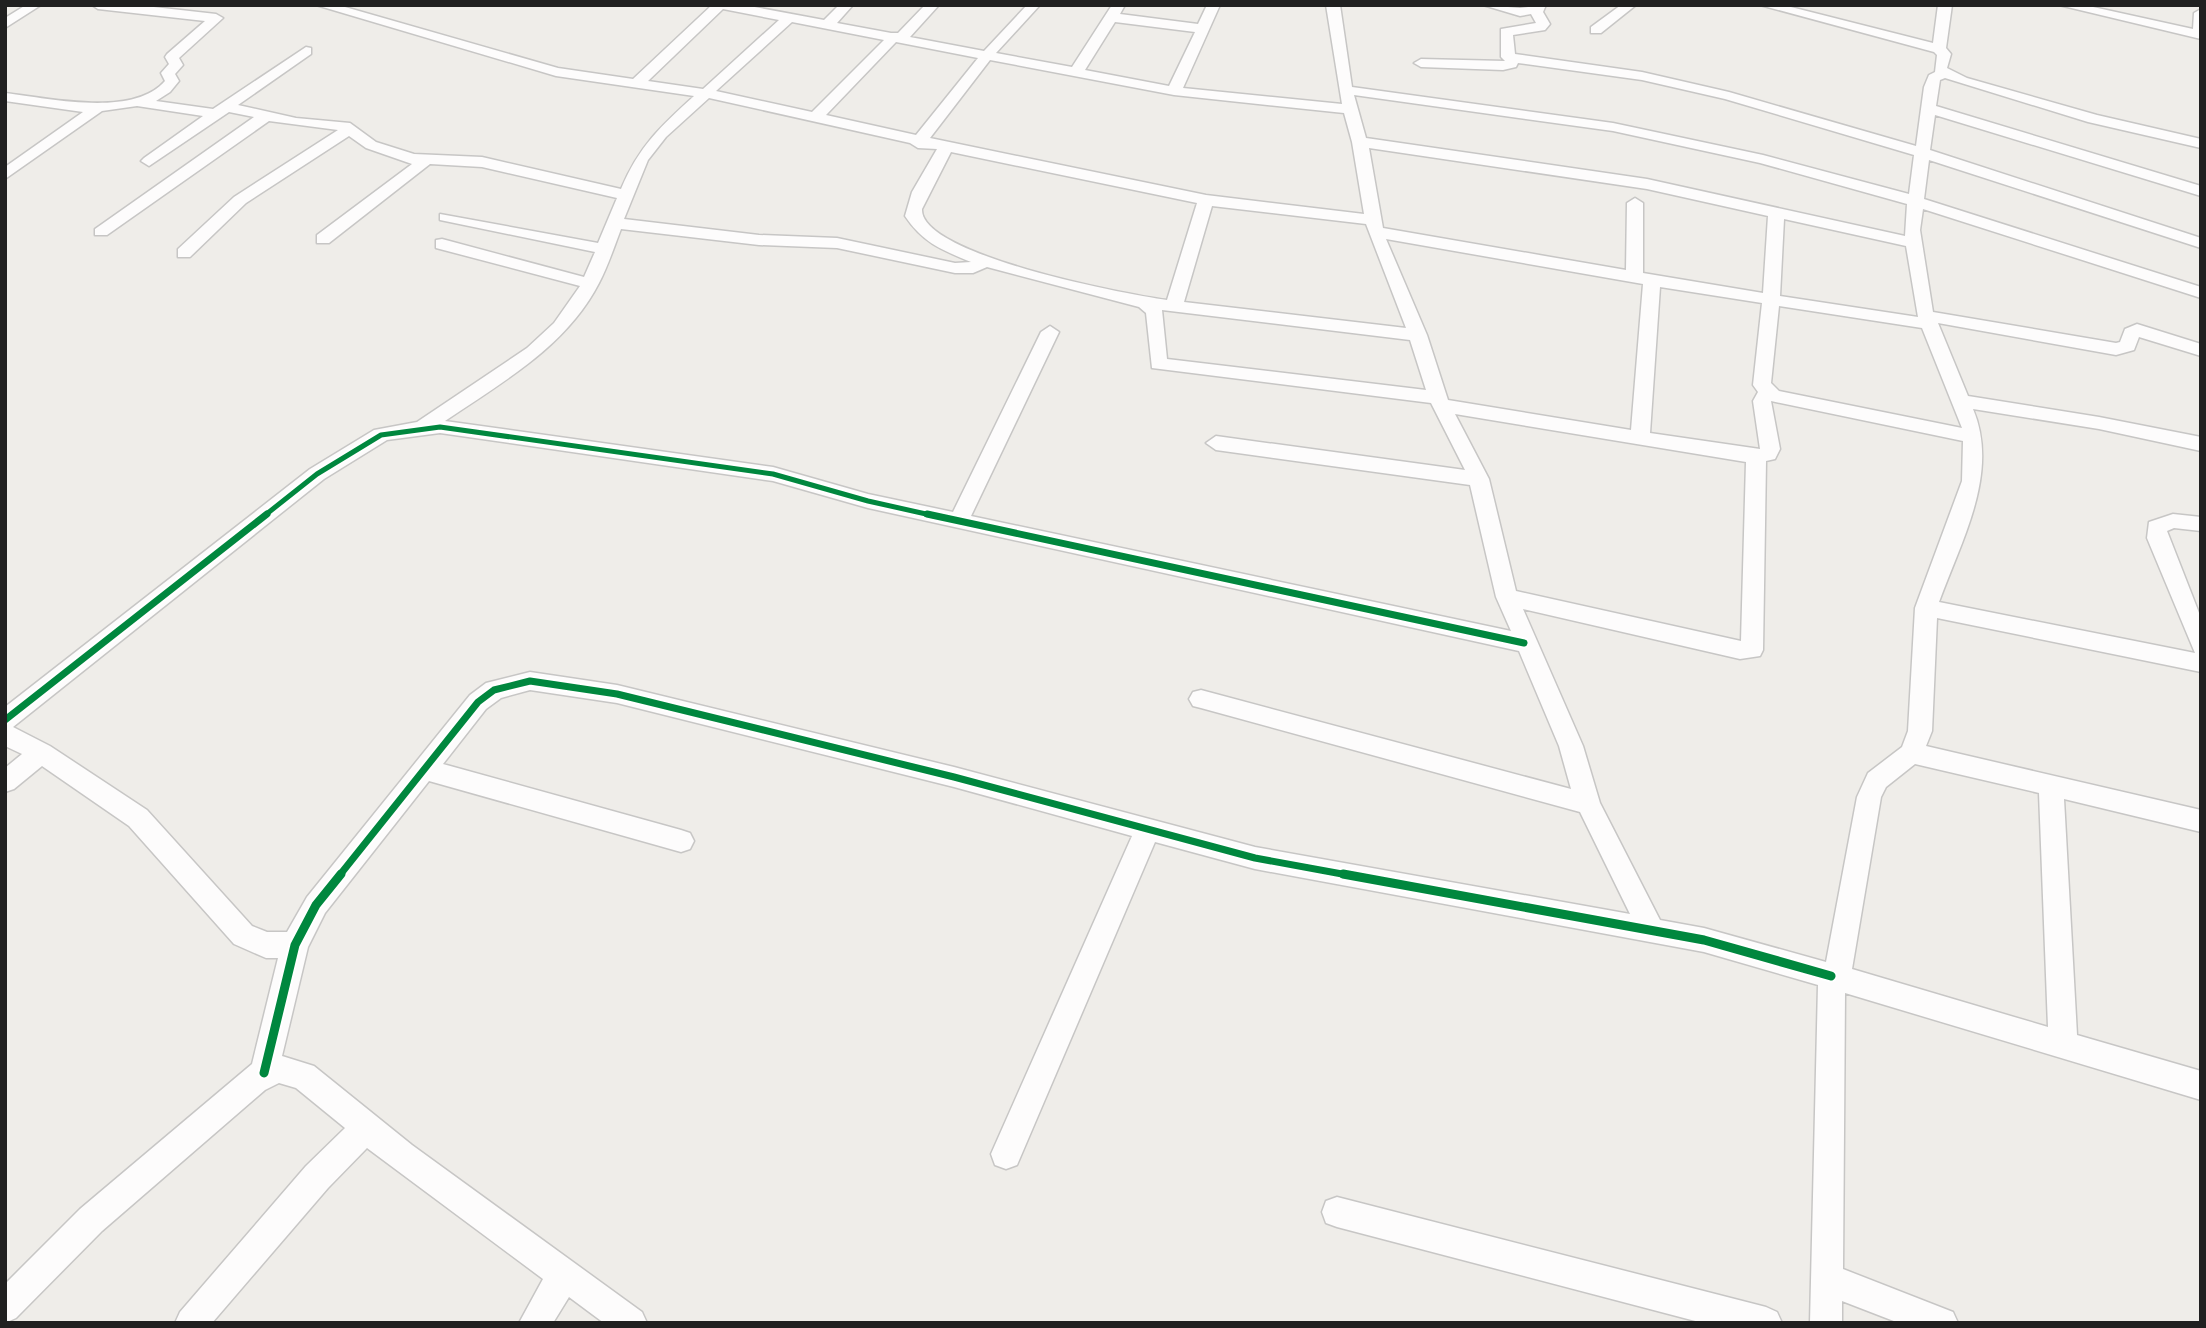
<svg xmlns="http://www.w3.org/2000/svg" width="2206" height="1328" font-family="Arial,sans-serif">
<rect width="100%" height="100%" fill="#efede9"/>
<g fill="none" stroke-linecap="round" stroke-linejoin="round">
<g stroke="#c7c6c5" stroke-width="3">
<path id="street" d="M 26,5 L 41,5 L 5,28 L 5,18 Z
M 92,5 L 136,5 L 216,14 L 223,18 L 179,58 L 183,65 L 175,74 L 179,81 L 170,92 L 156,101 L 213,109 L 306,47 L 311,48 L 311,54 L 238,105 L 296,118 L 350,123 L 376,142 L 414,154 L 482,157 L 621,189 C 639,146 661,126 694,96 L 556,76 L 316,5 L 338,5 L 558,68 L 633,79 L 712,5 L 744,5 L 824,20 L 839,5 L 853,5 L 837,23 L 891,33 L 898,33 L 925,5 L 939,5 L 910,37 L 984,51 L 1027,5 L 1040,5 L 996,53 L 1072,67 L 1112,5 L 1125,5 L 1120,14 L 1198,24 L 1207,5 L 1220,5 L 1183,88 L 1342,104 L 1326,5 L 1340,5 L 1352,87 L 1613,123 L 1763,155 L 1909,194 L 1914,155 L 1725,99 L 1642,80 L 1518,63 L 1516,67 L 1503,70 L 1421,67 L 1414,63 L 1421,59 L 1505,61 L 1501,57 L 1501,29 L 1536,23 L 1531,14 L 1520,16 L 1483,5 L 1520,8 L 1546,5 L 1543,12 L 1550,24 L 1545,30 L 1513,35 L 1515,54 L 1642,72 L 1729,92 L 1916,146 L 1924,87 L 1929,75 L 1935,72 L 1937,55 L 1934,52 L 1760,5 L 1783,5 L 1933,43 L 1938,5 L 1952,5 L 1946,48 L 1951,54 L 1947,68 L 1967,78 L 2097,115 L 2201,139 L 2201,148 L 2088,122 L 1945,78 L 1940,80 L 1936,106 L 2201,186 L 2201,196 L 1935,115 L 1930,150 L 2201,238 L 2201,248 L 1929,160 L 1924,199 L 2201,287 L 2201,298 L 1923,209 L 1920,230 L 1933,312 L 2116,343 L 2120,342 L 2125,329 L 2137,324 L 2201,344 L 2201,356 L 2139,337 L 2134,350 L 2116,355 L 1938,323 L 1968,396 L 2099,417 L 2201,437 L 2201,451 L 2099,429 L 1973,409 C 2000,473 1961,541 1939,602 L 2195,653 L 2147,538 L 2149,522 L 2173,514 L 2201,517 L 2201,531 L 2174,528 L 2167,531 L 2201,618 L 2201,672 L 1937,618 L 1932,731 L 1926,746 L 2201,810 L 2201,832 L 2064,799 L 2077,1035 L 2201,1071 L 2201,1100 L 1845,993 L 1843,1269 L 1953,1312 L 1958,1323 L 1899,1323 L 1842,1301 L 1842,1323 L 1810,1323 L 1818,985 L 1704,952 L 1255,869 L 1155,842 L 1017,1165 L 1006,1169 L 995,1165 L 991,1154 L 1132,836 L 954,787 L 617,703 L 530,690 L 501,698 L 486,709 L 443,764 L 681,830 L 690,833 L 694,841 L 690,849 L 681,852 L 429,781 L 325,913 L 308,947 L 282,1056 L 314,1066 L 412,1145 L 642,1312 L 647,1323 L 604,1323 L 569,1297 L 553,1323 L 519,1323 L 543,1279 L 367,1148 L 328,1188 L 212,1323 L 175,1323 L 180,1312 L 306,1166 L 345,1128 L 296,1088 L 279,1083 L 265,1090 L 102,1231 L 16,1318 L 5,1323 L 5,1284 L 80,1209 L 252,1064 L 278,958 L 266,958 L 234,944 L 129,826 L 42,766 L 14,789 L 5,792 L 5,768 L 22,754 L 5,746 L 5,707 L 310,469 L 374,430 L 417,422 L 527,348 L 554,323 L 580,286 L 436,248 L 436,240 L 442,239 L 584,277 L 595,252 L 440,220 L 440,214 L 598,243 L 617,198 L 482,167 L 430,164 L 329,243 L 317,243 L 317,235 L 412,164 L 366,148 L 349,136 L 246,203 L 190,257 L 178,257 L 178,249 L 234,197 L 338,130 L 269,121 L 107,235 L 95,235 L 95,229 L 254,117 L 229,112 L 149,166 L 141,161 L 144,158 L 203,116 L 137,106 L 102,111 L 5,179 L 5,167 L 83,112 L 5,101 L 5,93 C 48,98 133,118 165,81 L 161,73 L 169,64 L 165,57 L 167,54 L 205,21 L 98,9 ZM 723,9 L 779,20 L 703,89 L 648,81 ZM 792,22 L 884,40 L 812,112 L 716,91 ZM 1115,22 L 1195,32 L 1169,86 L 1085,70 ZM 896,42 L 978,58 L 916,135 L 826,115 ZM 990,60 L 1174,95 L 1344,113 L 1352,142 L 1364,214 L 1206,195 L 930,138 ZM 1354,95 L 1613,131 L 1760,163 L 1907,204 L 1905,236 L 1647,179 L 1366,138 ZM 709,98 L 910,143 L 918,148 L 937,149 L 912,192 L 905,216 C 923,243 942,250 971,262 L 955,263 L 837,238 L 759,235 L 624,219 L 648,160 L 666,137 ZM 1369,148 L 1647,189 L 1768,216 L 1763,293 L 1643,273 L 1643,203 L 1635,198 L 1627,203 L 1626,270 L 1383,228 ZM 951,152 L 1197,203 L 1167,300 C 1128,295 919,255 922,209 ZM 1212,206 L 1366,224 L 1406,328 L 1184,302 ZM 1784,219 L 1906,246 L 1918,317 L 1780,296 ZM 621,229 L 759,245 L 837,248 L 955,273 L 973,273 L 987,267 L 1139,307 L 1146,313 L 1152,368 L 1431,403 L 1465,470 L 1216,436 L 1206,443 L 1216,450 L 1470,485 L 1496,597 L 1511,631 L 971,516 L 1059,332 L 1050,326 L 1041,332 L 953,512 L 868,494 L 773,467 L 445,421 C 502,382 566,347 599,283 C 608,266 614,247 621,229 ZM 1386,239 L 1643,284 L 1631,430 L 1448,400 L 1427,335 ZM 1660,287 L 1762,303 L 1753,385 L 1758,392 L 1753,401 L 1760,449 L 1650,433 ZM 1779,306 L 1922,328 L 1962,428 L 1779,391 L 1771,383 ZM 1162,310 L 1410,340 L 1426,390 L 1167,359 ZM 1771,401 L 1963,441 L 1962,481 L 1915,608 L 1908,731 L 1902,747 L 1868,773 L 1857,797 L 1826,962 L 1704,928 L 1660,920 L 1600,803 L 1583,746 L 1523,609 L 1740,659 L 1760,656 L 1763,650 L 1766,461 L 1775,459 L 1780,449 ZM 1455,414 L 1746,462 L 1741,641 L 1516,591 L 1489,479 ZM 440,433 L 773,481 L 868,508 L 1519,651 L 1559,746 L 1571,789 L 1201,690 L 1193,692 L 1189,699 L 1193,706 L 1201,708 L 1580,812 L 1630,914 L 1255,847 L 954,767 L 617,685 L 530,672 L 486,683 L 470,695 L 307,897 L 287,932 L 267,932 L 252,926 L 147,810 L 50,746 L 13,727 L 324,479 L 387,440 ZM 1915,764 L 2039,793 L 2048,1027 L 1852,969 L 1881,797 L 1886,787 Z
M 1621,5 L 1636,5 L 1601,33 L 1591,33 L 1591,27 Z
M 2059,5 L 2084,5 L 2193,29 L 2194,13 L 2201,9 L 2201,39 Z
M 1337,1197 L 1766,1307 L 1777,1312 L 1782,1323 L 1703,1323 L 1337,1227 L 1326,1223 L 1322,1212 L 1326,1201 Z"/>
</g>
<use href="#street" fill="#fdfcfc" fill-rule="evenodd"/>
<g stroke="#fff" stroke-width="9">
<path id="cycleway-far2" d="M 264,516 L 317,474 L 381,435 L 440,427 L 773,474 L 868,501 L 935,516"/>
</g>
<g stroke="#fff" stroke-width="11">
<path id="cycleway-far1" d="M 927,514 L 1524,643
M 5,720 L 267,514
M 339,876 L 478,702 L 494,690 L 530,681 L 617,694 L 954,777 L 1255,858 L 1353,876"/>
</g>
<g stroke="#fff" stroke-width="13">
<path id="cycleway" d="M 1343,874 L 1704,940 L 1831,976
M 264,1073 L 295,945 L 316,905 L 341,874"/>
</g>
<use href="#cycleway-far2" stroke="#00873e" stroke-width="5"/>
<use href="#cycleway-far1" stroke="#00873e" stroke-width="7"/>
<use href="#cycleway" stroke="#00873e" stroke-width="9"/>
</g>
<rect width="2206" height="1328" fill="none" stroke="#202020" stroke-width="14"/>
</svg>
